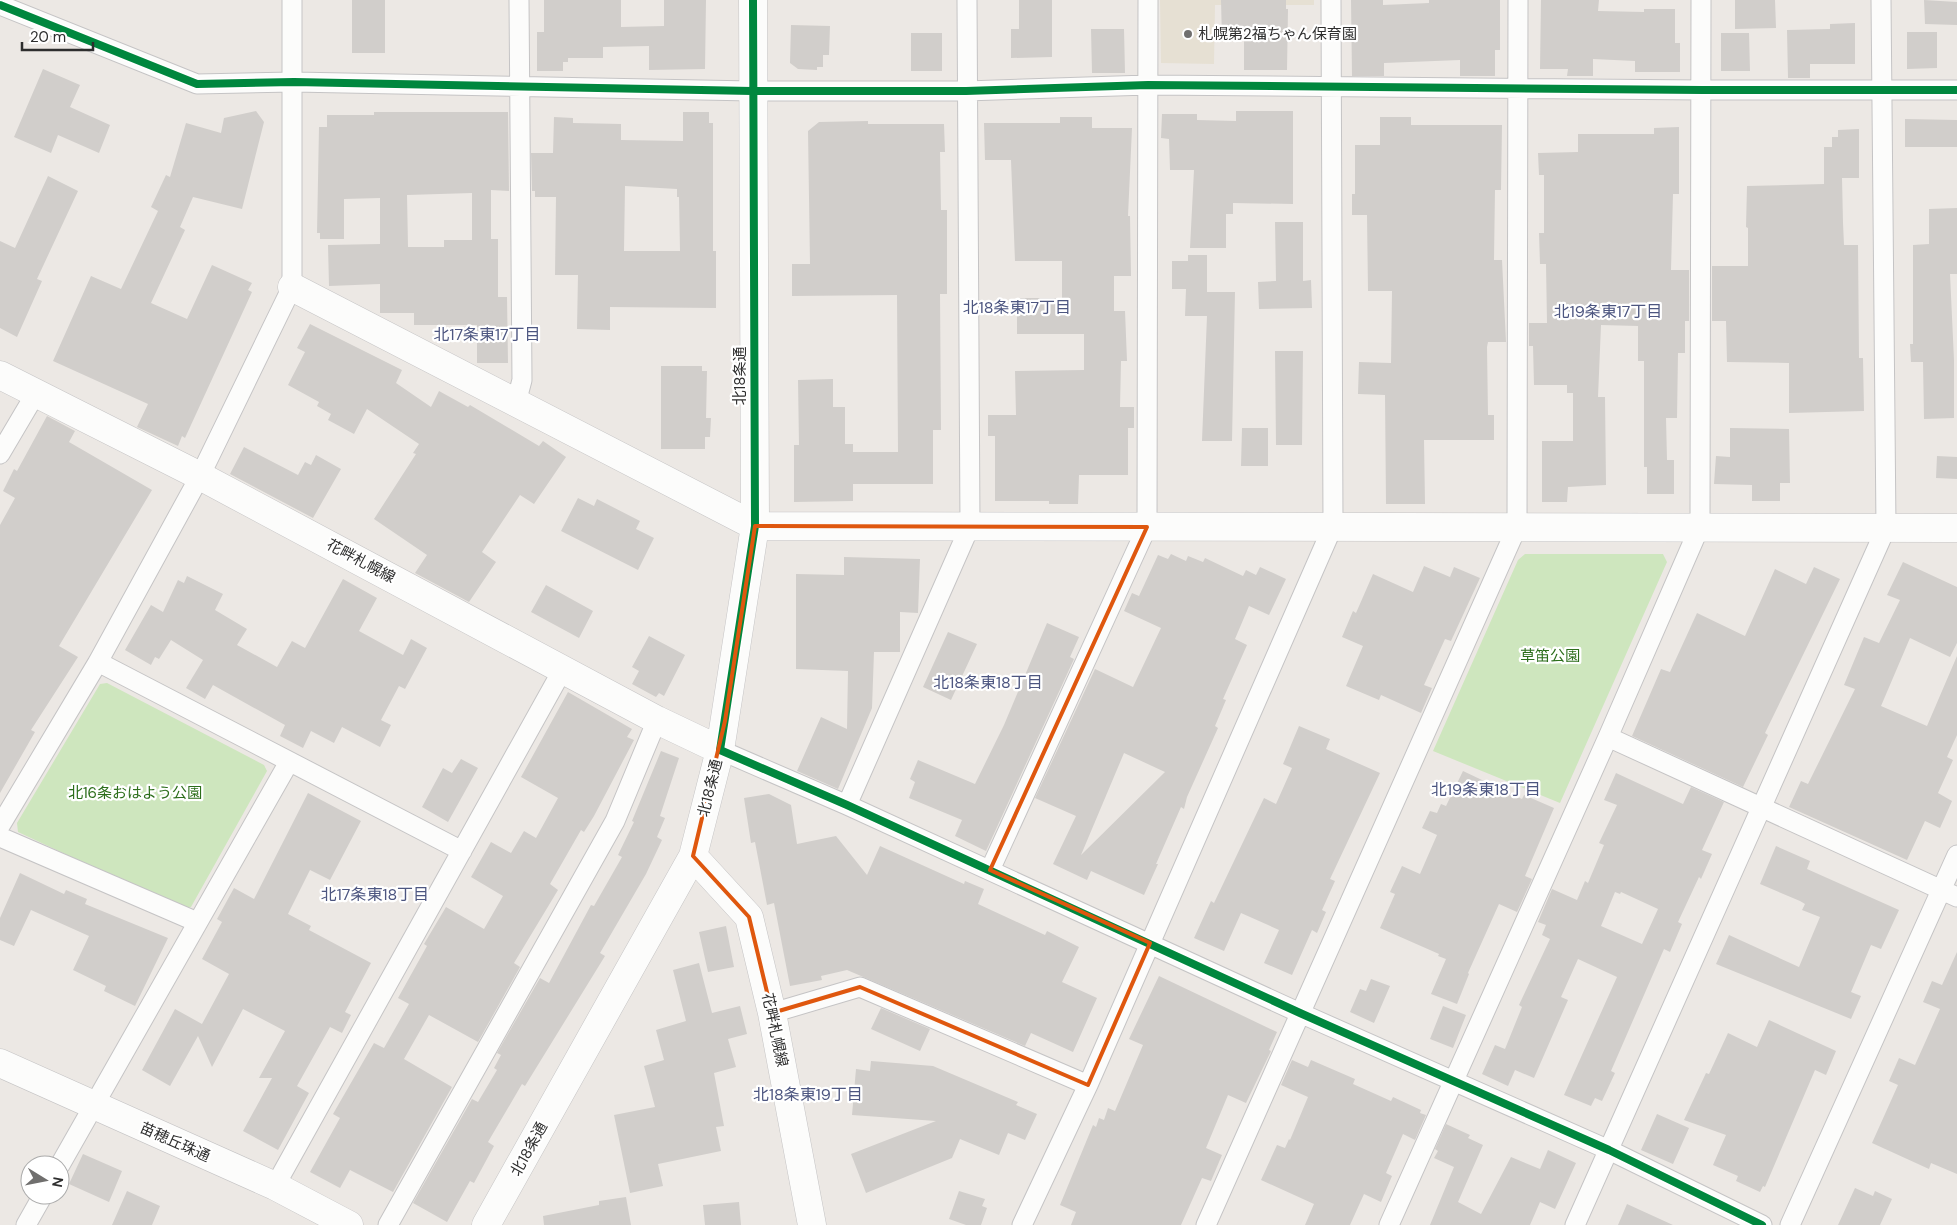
<svg xmlns="http://www.w3.org/2000/svg" width="1957" height="1225" font-family="'DM Sans','Noto Sans JP',sans-serif">
<rect width="100%" height="100%" fill="#ece8e4"/>
<path fill="#e6e0d3" d="M 1160,0 L 1314,0 L 1314,5 L 1215,5 L 1214,64 L 1161,63 Z"/>
<path fill="#cee6be" d="M 1525,554 L 1663,554 L 1667,562 L 1560,803 L 1433,751 L 1518,560 Z
M 107,683 L 264,765 L 267,771 L 191,907 L 183,909 L 18,832 L 17,823 L 100,684 Z"/>
<path fill="#d1cecb" fill-rule="evenodd" d="M 352,0 L 385,0 L 385,53 L 352,53 Z
M 544,0 L 621,0 L 621,27 L 664,26 L 664,0 L 706,0 L 705,69 L 649,70 L 649,46 L 603,47 L 603,58 L 568,58 L 568,62 L 563,62 L 563,71 L 537,71 L 537,32 L 544,32 Z
M 1019,0 L 1052,0 L 1052,57 L 1011,58 L 1011,29 L 1019,29 Z
M 1221,0 L 1286,0 L 1286,9 L 1288,9 L 1287,70 L 1244,70 L 1244,40 L 1222,40 Z
M 1351,0 L 1383,0 L 1383,5 L 1429,3 L 1429,0 L 1500,0 L 1500,50 L 1495,50 L 1495,76 L 1460,76 L 1460,60 L 1384,63 L 1384,76 L 1352,76 Z
M 1541,0 L 1599,0 L 1598,11 L 1644,12 L 1644,9 L 1675,9 L 1675,43 L 1680,43 L 1680,72 L 1635,72 L 1635,61 L 1593,59 L 1593,76 L 1567,76 L 1568,69 L 1540,69 Z
M 1735,0 L 1775,0 L 1776,28 L 1735,29 Z
M 1924,0 L 1957,2 L 1957,25 L 1925,24 Z
M 1855,23 L 1855,64 L 1810,64 L 1810,78 L 1788,78 L 1787,30 L 1830,29 L 1830,24 Z
M 791,25 L 830,26 L 829,55 L 823,55 L 823,67 L 817,67 L 817,70 L 798,69 L 790,63 Z
M 1091,29 L 1124,29 L 1125,73 L 1092,73 Z
M 1907,32 L 1937,32 L 1937,68 L 1907,69 Z
M 911,33 L 942,33 L 942,71 L 911,71 Z
M 1721,33 L 1749,33 L 1750,71 L 1721,71 Z
M 43,69 L 80,85 L 70,107 L 110,125 L 99,153 L 58,135 L 51,153 L 14,137 Z
M 256,111 L 264,122 L 242,209 L 193,197 L 180,227 L 185,230 L 151,303 L 187,319 L 212,265 L 252,283 L 248,290 L 252,292 L 185,438 L 182,436 L 178,446 L 137,427 L 148,404 L 53,361 L 91,276 L 121,289 L 158,211 L 151,207 L 166,175 L 170,177 L 186,123 L 221,133 L 224,118 Z
M 1236,111 L 1293,111 L 1293,204 L 1233,203 L 1233,214 L 1226,214 L 1226,248 L 1190,248 L 1194,170 L 1170,170 L 1169,139 L 1161,138 L 1162,114 L 1197,114 L 1197,120 L 1236,121 Z
M 374,112 L 508,112 L 509,191 L 491,190 L 491,239 L 498,239 L 498,297 L 507,297 L 508,363 L 477,363 L 477,325 L 414,325 L 414,313 L 380,313 L 380,284 L 329,286 L 328,245 L 380,244 L 380,198 L 344,199 L 344,239 L 320,239 L 320,233 L 317,233 L 319,127 L 327,127 L 327,115 L 374,115 ZM 472,193 L 472,240 L 444,240 L 444,247 L 408,247 L 407,195 Z
M 683,112 L 709,112 L 709,123 L 713,123 L 713,251 L 716,251 L 716,308 L 610,307 L 610,330 L 577,329 L 578,275 L 555,275 L 556,197 L 535,197 L 535,191 L 532,191 L 531,153 L 553,153 L 554,117 L 573,118 L 573,123 L 621,124 L 621,140 L 683,141 ZM 625,186 L 677,189 L 677,197 L 679,197 L 680,251 L 624,251 Z
M 1060,117 L 1092,117 L 1092,128 L 1132,128 L 1128,216 L 1130,216 L 1131,276 L 1114,276 L 1114,311 L 1125,311 L 1127,361 L 1121,361 L 1120,407 L 1134,407 L 1134,428 L 1128,428 L 1128,475 L 1079,475 L 1078,504 L 1049,504 L 1049,501 L 995,501 L 995,436 L 988,436 L 988,415 L 1016,415 L 1015,371 L 1084,370 L 1084,334 L 1017,334 L 1017,298 L 1062,298 L 1062,261 L 1015,261 L 1011,160 L 985,160 L 984,123 L 1060,123 Z
M 1380,117 L 1411,117 L 1411,125 L 1502,125 L 1501,190 L 1495,190 L 1494,260 L 1502,260 L 1506,342 L 1488,342 L 1487,347 L 1488,415 L 1494,415 L 1494,440 L 1424,440 L 1425,504 L 1386,504 L 1385,395 L 1358,394 L 1359,362 L 1391,363 L 1392,291 L 1368,291 L 1367,215 L 1352,215 L 1352,194 L 1355,194 L 1355,145 L 1380,145 Z
M 1905,119 L 1957,120 L 1957,147 L 1905,147 Z
M 868,121 L 868,124 L 944,124 L 945,152 L 940,152 L 941,210 L 947,210 L 947,294 L 940,294 L 941,430 L 933,430 L 933,484 L 853,484 L 853,501 L 794,502 L 794,445 L 799,445 L 798,380 L 833,379 L 833,407 L 845,407 L 845,444 L 853,444 L 853,452 L 898,452 L 897,295 L 792,296 L 792,264 L 810,264 L 808,131 L 819,122 Z
M 1679,127 L 1679,194 L 1673,194 L 1671,270 L 1689,270 L 1689,321 L 1685,321 L 1685,353 L 1678,353 L 1677,418 L 1666,418 L 1667,460 L 1674,460 L 1674,494 L 1647,494 L 1647,467 L 1644,467 L 1644,361 L 1638,361 L 1638,326 L 1601,325 L 1598,397 L 1605,397 L 1606,485 L 1568,487 L 1567,502 L 1542,502 L 1542,441 L 1573,441 L 1573,393 L 1567,393 L 1567,385 L 1534,385 L 1533,346 L 1529,346 L 1529,323 L 1547,323 L 1546,264 L 1540,264 L 1539,233 L 1544,233 L 1544,175 L 1539,175 L 1538,153 L 1578,152 L 1578,134 L 1654,134 L 1654,128 Z
M 1859,129 L 1859,178 L 1842,178 L 1843,223 L 1844,245 L 1858,245 L 1859,358 L 1863,358 L 1864,411 L 1789,413 L 1789,363 L 1727,362 L 1726,321 L 1712,321 L 1712,266 L 1748,266 L 1748,228 L 1746,227 L 1747,186 L 1824,184 L 1824,147 L 1832,147 L 1832,137 L 1838,137 L 1838,130 Z
M 48,176 L 78,191 L 37,279 L 42,281 L 17,337 L 0,328 L 0,241 L 15,248 Z
M 1957,208 L 1957,274 L 1950,274 L 1954,360 L 1954,418 L 1924,419 L 1923,362 L 1911,362 L 1910,344 L 1913,344 L 1913,245 L 1929,244 L 1929,209 Z
M 1275,222 L 1303,222 L 1303,281 L 1311,280 L 1312,308 L 1259,309 L 1258,282 L 1276,281 Z
M 1188,255 L 1207,255 L 1207,292 L 1235,292 L 1232,441 L 1202,441 L 1207,316 L 1185,316 L 1186,289 L 1172,289 L 1172,261 L 1188,261 Z
M 310,324 L 402,370 L 396,383 L 431,407 L 439,391 L 468,407 L 470,405 L 539,446 L 543,441 L 566,457 L 534,504 L 520,495 L 482,552 L 496,562 L 469,602 L 415,573 L 427,555 L 374,519 L 416,454 L 413,453 L 419,444 L 367,409 L 354,434 L 328,420 L 331,414 L 317,406 L 319,402 L 288,385 L 305,352 L 297,348 Z
M 1275,351 L 1303,351 L 1302,445 L 1276,445 Z
M 661,366 L 702,366 L 702,371 L 707,371 L 706,418 L 711,418 L 710,437 L 705,437 L 705,449 L 661,449 Z
M 47,416 L 75,431 L 69,442 L 152,490 L 59,646 L 78,657 L 31,730 L 35,732 L 0,793 L 0,525 L 15,498 L 3,491 L 14,469 L 17,471 Z
M 1242,428 L 1268,428 L 1268,466 L 1241,466 Z
M 1730,428 L 1789,429 L 1790,483 L 1780,483 L 1780,501 L 1752,501 L 1752,485 L 1714,484 L 1716,456 L 1730,457 Z
M 244,447 L 298,475 L 305,462 L 311,465 L 316,455 L 341,469 L 313,518 L 230,474 Z
M 1937,456 L 1957,457 L 1957,479 L 1936,478 Z
M 578,498 L 594,506 L 597,499 L 640,521 L 636,529 L 654,538 L 638,570 L 561,531 Z
M 1171,554 L 1186,561 L 1188,556 L 1203,562 L 1205,558 L 1243,576 L 1246,570 L 1256,575 L 1260,567 L 1286,579 L 1269,615 L 1249,606 L 1235,639 L 1247,645 L 1223,699 L 1226,700 L 1215,726 L 1218,728 L 1187,797 L 1184,809 L 1181,807 L 1156,864 L 1158,864 L 1144,895 L 1091,871 L 1087,880 L 1053,864 L 1076,816 L 1035,798 L 1095,669 L 1133,687 L 1161,628 L 1124,611 L 1132,593 L 1139,596 L 1158,555 L 1168,559 ZM 1124,753 L 1165,772 L 1081,855 Z
M 844,557 L 920,559 L 918,613 L 900,612 L 900,652 L 874,652 L 872,708 L 838,789 L 797,771 L 821,717 L 847,729 L 848,671 L 796,669 L 796,574 L 844,575 Z
M 1903,562 L 1957,587 L 1957,643 L 1950,657 L 1910,638 L 1881,706 L 1927,726 L 1957,656 L 1957,735 L 1947,757 L 1953,760 L 1938,793 L 1952,801 L 1940,828 L 1925,821 L 1907,860 L 1789,807 L 1801,781 L 1808,784 L 1855,689 L 1844,685 L 1864,637 L 1879,643 L 1900,600 L 1887,595 Z
M 1424,566 L 1450,577 L 1454,567 L 1480,578 L 1451,641 L 1445,639 L 1424,685 L 1432,688 L 1421,713 L 1381,695 L 1379,700 L 1346,686 L 1363,646 L 1342,637 L 1353,611 L 1356,613 L 1373,574 L 1413,592 Z
M 1814,567 L 1840,579 L 1765,733 L 1768,735 L 1743,787 L 1632,736 L 1661,669 L 1670,672 L 1697,613 L 1745,636 L 1775,569 L 1806,584 Z
M 187,576 L 223,594 L 215,610 L 247,629 L 237,645 L 277,667 L 292,641 L 305,648 L 343,579 L 377,598 L 359,631 L 403,655 L 411,639 L 427,648 L 405,689 L 399,686 L 381,720 L 391,725 L 380,747 L 342,727 L 334,743 L 311,731 L 303,748 L 280,736 L 285,725 L 213,685 L 205,699 L 186,688 L 203,660 L 171,640 L 159,659 L 155,657 L 151,665 L 125,650 L 151,605 L 163,612 L 178,580 L 184,583 Z
M 546,585 L 593,611 L 579,638 L 531,612 Z
M 1047,623 L 1079,637 L 1070,657 L 1074,659 L 986,851 L 955,836 L 962,820 L 909,798 L 915,782 L 910,779 L 918,760 L 975,784 L 1004,725 Z
M 948,632 L 977,644 L 951,700 L 923,687 Z
M 649,636 L 685,655 L 664,696 L 659,693 L 656,697 L 632,684 L 639,671 L 632,667 Z
M 568,692 L 632,729 L 627,737 L 634,740 L 594,816 L 584,832 L 581,830 L 550,884 L 558,890 L 514,963 L 520,967 L 478,1042 L 429,1015 L 404,1059 L 452,1087 L 393,1192 L 350,1170 L 340,1188 L 310,1172 L 340,1118 L 333,1114 L 374,1043 L 384,1048 L 409,1004 L 398,998 L 427,946 L 424,944 L 446,907 L 484,929 L 503,896 L 471,877 L 491,842 L 511,853 L 524,831 L 536,838 L 558,798 L 521,777 Z
M 1299,726 L 1330,739 L 1326,749 L 1380,773 L 1330,879 L 1335,881 L 1322,910 L 1326,912 L 1317,933 L 1312,930 L 1292,975 L 1264,963 L 1279,930 L 1241,913 L 1224,951 L 1194,938 L 1211,901 L 1214,903 L 1264,798 L 1276,804 L 1292,768 L 1283,764 Z
M 661,751 L 679,758 L 660,816 L 665,818 L 657,837 L 662,840 L 646,874 L 600,953 L 605,956 L 525,1086 L 522,1084 L 488,1142 L 494,1146 L 474,1183 L 470,1181 L 447,1222 L 413,1203 L 472,1099 L 478,1102 L 497,1070 L 494,1068 L 501,1055 L 497,1053 L 540,978 L 549,983 L 591,905 L 594,906 L 622,857 L 618,855 L 634,822 L 632,821 Z
M 461,759 L 478,768 L 448,822 L 422,807 L 443,768 L 452,773 Z
M 1463,771 L 1522,799 L 1524,795 L 1554,808 L 1525,876 L 1532,879 L 1517,912 L 1499,904 L 1468,973 L 1469,974 L 1457,1004 L 1431,994 L 1446,959 L 1438,956 L 1439,954 L 1380,928 L 1395,894 L 1390,892 L 1402,866 L 1420,874 L 1437,835 L 1422,828 L 1430,811 L 1437,813 L 1441,804 L 1446,806 Z
M 1616,773 L 1683,804 L 1691,787 L 1724,802 L 1702,850 L 1712,854 L 1701,879 L 1699,877 L 1678,922 L 1682,924 L 1670,952 L 1664,949 L 1611,1071 L 1615,1073 L 1602,1101 L 1595,1098 L 1591,1106 L 1564,1095 L 1617,977 L 1578,959 L 1561,997 L 1568,1000 L 1534,1078 L 1515,1070 L 1508,1086 L 1482,1074 L 1495,1045 L 1505,1049 L 1522,1007 L 1519,1005 L 1550,939 L 1542,935 L 1546,925 L 1538,922 L 1552,889 L 1577,900 L 1585,881 L 1588,883 L 1604,845 L 1599,843 L 1617,805 L 1604,800 ZM 1615,892 L 1620,894 L 1621,892 L 1658,909 L 1642,944 L 1601,926 Z
M 308,793 L 361,821 L 330,880 L 310,870 L 288,914 L 311,926 L 309,930 L 371,963 L 345,1012 L 351,1015 L 342,1033 L 330,1027 L 297,1086 L 309,1093 L 278,1150 L 243,1131 L 272,1078 L 259,1078 L 285,1031 L 243,1009 L 212,1067 L 198,1036 L 170,1086 L 142,1070 L 175,1009 L 202,1024 L 229,974 L 202,959 L 222,922 L 217,919 L 234,888 L 254,899 Z
M 769,794 L 791,805 L 797,844 L 836,836 L 867,875 L 880,846 L 964,884 L 965,881 L 984,889 L 978,904 L 1045,935 L 1047,931 L 1079,947 L 1062,982 L 1097,998 L 1073,1052 L 1031,1033 L 1025,1046 L 847,970 L 821,976 L 822,980 L 790,986 L 774,903 L 767,905 L 755,842 L 751,843 L 744,798 Z
M 1776,846 L 1810,861 L 1807,869 L 1899,910 L 1881,949 L 1871,945 L 1851,992 L 1861,996 L 1851,1019 L 1716,964 L 1729,935 L 1799,967 L 1820,917 L 1802,910 L 1805,904 L 1800,901 L 1760,884 Z
M 20,873 L 64,894 L 66,890 L 87,899 L 85,904 L 168,938 L 135,1006 L 104,991 L 106,986 L 73,970 L 89,936 L 31,910 L 14,946 L 0,940 L 0,918 Z
M 726,926 L 734,967 L 708,972 L 699,932 Z
M 1957,952 L 1957,1174 L 1931,1163 L 1929,1169 L 1872,1143 L 1898,1085 L 1889,1081 L 1899,1058 L 1915,1065 L 1940,1009 L 1923,1002 L 1932,981 L 1942,985 Z
M 699,963 L 712,1013 L 740,1006 L 747,1034 L 728,1039 L 736,1067 L 714,1073 L 724,1126 L 716,1127 L 721,1151 L 658,1164 L 663,1186 L 630,1193 L 614,1115 L 655,1107 L 644,1066 L 664,1060 L 656,1030 L 686,1021 L 673,970 Z
M 1159,976 L 1277,1032 L 1269,1050 L 1271,1051 L 1246,1103 L 1228,1095 L 1206,1148 L 1222,1155 L 1211,1181 L 1202,1178 L 1181,1225 L 1071,1225 L 1076,1212 L 1060,1205 L 1093,1125 L 1096,1127 L 1099,1118 L 1104,1120 L 1108,1108 L 1115,1111 L 1143,1045 L 1129,1039 Z
M 1371,979 L 1390,986 L 1374,1023 L 1350,1012 L 1360,989 L 1366,991 Z
M 1443,1006 L 1466,1015 L 1453,1048 L 1430,1039 Z
M 881,1008 L 930,1029 L 920,1051 L 871,1029 Z
M 1769,1020 L 1836,1051 L 1826,1075 L 1815,1070 L 1765,1187 L 1763,1186 L 1760,1192 L 1736,1181 L 1738,1176 L 1713,1165 L 1726,1135 L 1684,1120 L 1706,1073 L 1709,1074 L 1728,1033 L 1757,1047 Z
M 1292,1060 L 1308,1067 L 1311,1060 L 1355,1079 L 1353,1084 L 1391,1101 L 1393,1097 L 1421,1110 L 1420,1113 L 1426,1115 L 1415,1140 L 1403,1134 L 1386,1173 L 1392,1176 L 1381,1202 L 1364,1194 L 1350,1225 L 1305,1225 L 1314,1204 L 1261,1180 L 1277,1145 L 1285,1148 L 1289,1139 L 1290,1140 L 1308,1097 L 1281,1085 Z
M 871,1061 L 933,1066 L 1018,1102 L 1016,1105 L 1037,1114 L 1025,1140 L 1008,1133 L 999,1155 L 960,1139 L 952,1158 L 866,1193 L 851,1154 L 936,1121 L 852,1115 L 856,1069 L 870,1071 Z
M 1657,1114 L 1689,1128 L 1673,1164 L 1641,1150 Z
M 1446,1124 L 1470,1135 L 1468,1138 L 1483,1145 L 1458,1202 L 1481,1214 L 1511,1157 L 1540,1169 L 1548,1150 L 1576,1163 L 1555,1209 L 1540,1202 L 1530,1225 L 1430,1225 L 1454,1167 L 1434,1158 L 1438,1151 L 1435,1149 Z
M 83,1154 L 122,1171 L 109,1202 L 69,1184 Z
M 1855,1188 L 1873,1196 L 1875,1191 L 1892,1199 L 1880,1225 L 1838,1225 Z
M 127,1191 L 160,1206 L 152,1225 L 112,1225 Z
M 959,1191 L 985,1199 L 982,1206 L 987,1208 L 981,1225 L 966,1225 L 949,1219 Z
M 626,1197 L 631,1225 L 544,1225 L 543,1216 L 599,1205 L 599,1201 Z
M 739,1202 L 741,1225 L 705,1225 L 703,1205 Z
M 1627,1204 L 1673,1225 L 1618,1225 Z"/>
<g fill="none" stroke-linecap="round" stroke-linejoin="round">
<g stroke="#c5c4c5" stroke-width="21">
<path id="street" d="M 0,5 L 197,84 L 294,82 L 752,91 L 966,91 L 1148,85 L 1702,90 L 1957,90
M 516,403 L 522,380 L 519,0
M 0,454 L 36,393
M 98,662 L 462,851
M 1608,737 L 1957,897
M 720,750 L 847,805 L 1300,1013 L 1609,1150 L 1762,1225
M 847,805 L 970,526 L 967,0
M 0,826 L 98,662 L 200,476 L 292,287 L 292,0
M 0,837 L 197,922
M 990,870 L 1147,527 L 1148,0
M 772,1013 L 860,987 L 1088,1085
M 60,1165 L 289,762
M 275,1186 L 563,669
M 26,1225 L 43,1195
M 388,1225 L 615,821 L 657,720
M 1022,1225 L 1088,1085 L 1333,526 L 1331,0
M 1206,1225 L 1517,527 L 1518,0
M 1389,1225 L 1608,737 L 1700,526 L 1701,0
M 1575,1225 L 1886,528 L 1881,0
M 1790,1225 L 1957,855"/>
</g>
<g stroke="#c5c4c5" stroke-width="29">
<path id="secondary" d="M 292,287 L 755,526 L 1957,528
M 0,375 L 200,476 L 657,720 L 720,750
M 693,856 L 749,917 L 772,1013 L 812,1225
M 0,1063 L 275,1186 L 349,1225
M 486,1225 L 693,856 L 720,750 L 755,526 L 753,0"/>
</g>
<use href="#street" stroke="#fcfcfb" stroke-width="19"/>
<use href="#secondary" stroke="#fcfcfb" stroke-width="28"/>
<g stroke="#fff" stroke-width="11">
<path id="cycleway" d="M 753,0 L 755,526 L 720,750 L 847,805 L 1300,1013 L 1609,1150 L 1762,1225
M 0,5 L 197,84 L 294,82 L 752,91 L 966,91 L 1148,85 L 1702,90 L 1957,90"/>
</g>
<use href="#cycleway" stroke="#00873e" stroke-width="8"/>
</g>
<path fill="none" stroke="#df570e" stroke-width="4" stroke-linejoin="round" d="M 755,526 L 1147,527 L 990,870 L 1150,943 L 1088,1085 L 860,987 L 772,1013 L 749,917 L 693,856 L 725,721 Z"/>
<circle fill="#706f6e" stroke="#fff" stroke-width="2" cx="1188" cy="34" r="5"/>
<g text-anchor="middle" stroke-width="4.5" stroke-linejoin="round" paint-order="stroke">
<g font-size="15" fill="#2e2e2e" stroke="#fff" text-anchor="start">
<text x="1198" y="39">札幌第2福ちゃん保育園</text>
</g>
<g font-size="15" fill="#2e2e2e" stroke="#fff">
<text transform="translate(740 376) rotate(-90)" y="5">北18条通</text>
<text transform="translate(361 561) rotate(28)" y="5">花畔札幌線</text>
<text transform="translate(710 788) rotate(-76)" y="5">北18条通</text>
<text transform="translate(775 1030) rotate(78)" y="5">花畔札幌線</text>
<text transform="translate(175 1142) rotate(24)" y="5">苗穂丘珠通</text>
<text transform="translate(529 1149) rotate(-61)" y="5">北18条通</text>
</g>
<g font-size="15" fill="#2c6e1b" stroke="#fff">
<text x="1550" y="661">草笛公園</text>
<text x="135" y="798">北16条おはよう公園</text>
</g>
<g font-size="16" fill="#4d5680" stroke="#fff">
<text x="1017" y="313">北18条東17丁目</text>
<text x="1608" y="317">北19条東17丁目</text>
<text x="487" y="340">北17条東17丁目</text>
<text x="988" y="688">北18条東18丁目</text>
<text x="1486" y="795">北19条東18丁目</text>
<text x="375" y="900">北17条東18丁目</text>
<text x="808" y="1100">北18条東19丁目</text>
</g>
</g>
<g transform="translate(45 1180) rotate(100)"><circle r="24" fill="#ffffff" stroke="#ababab"/>
<path d="M0-4L9 19L0 12L-9 19Z" fill="#706f6e"/>
<text y="-8" font-size="14" font-weight="bold" text-anchor="middle" fill="#2e2e2e">N</text>
</g>
<path d="M22 42v8h71v-8" fill="none" stroke="#2e2e2e" stroke-width="2.5"/>
<text x="30" y="42" font-size="15" fill="#2e2e2e" stroke="#ffffff" stroke-width="4" paint-order="stroke">20 m</text>
</svg>
